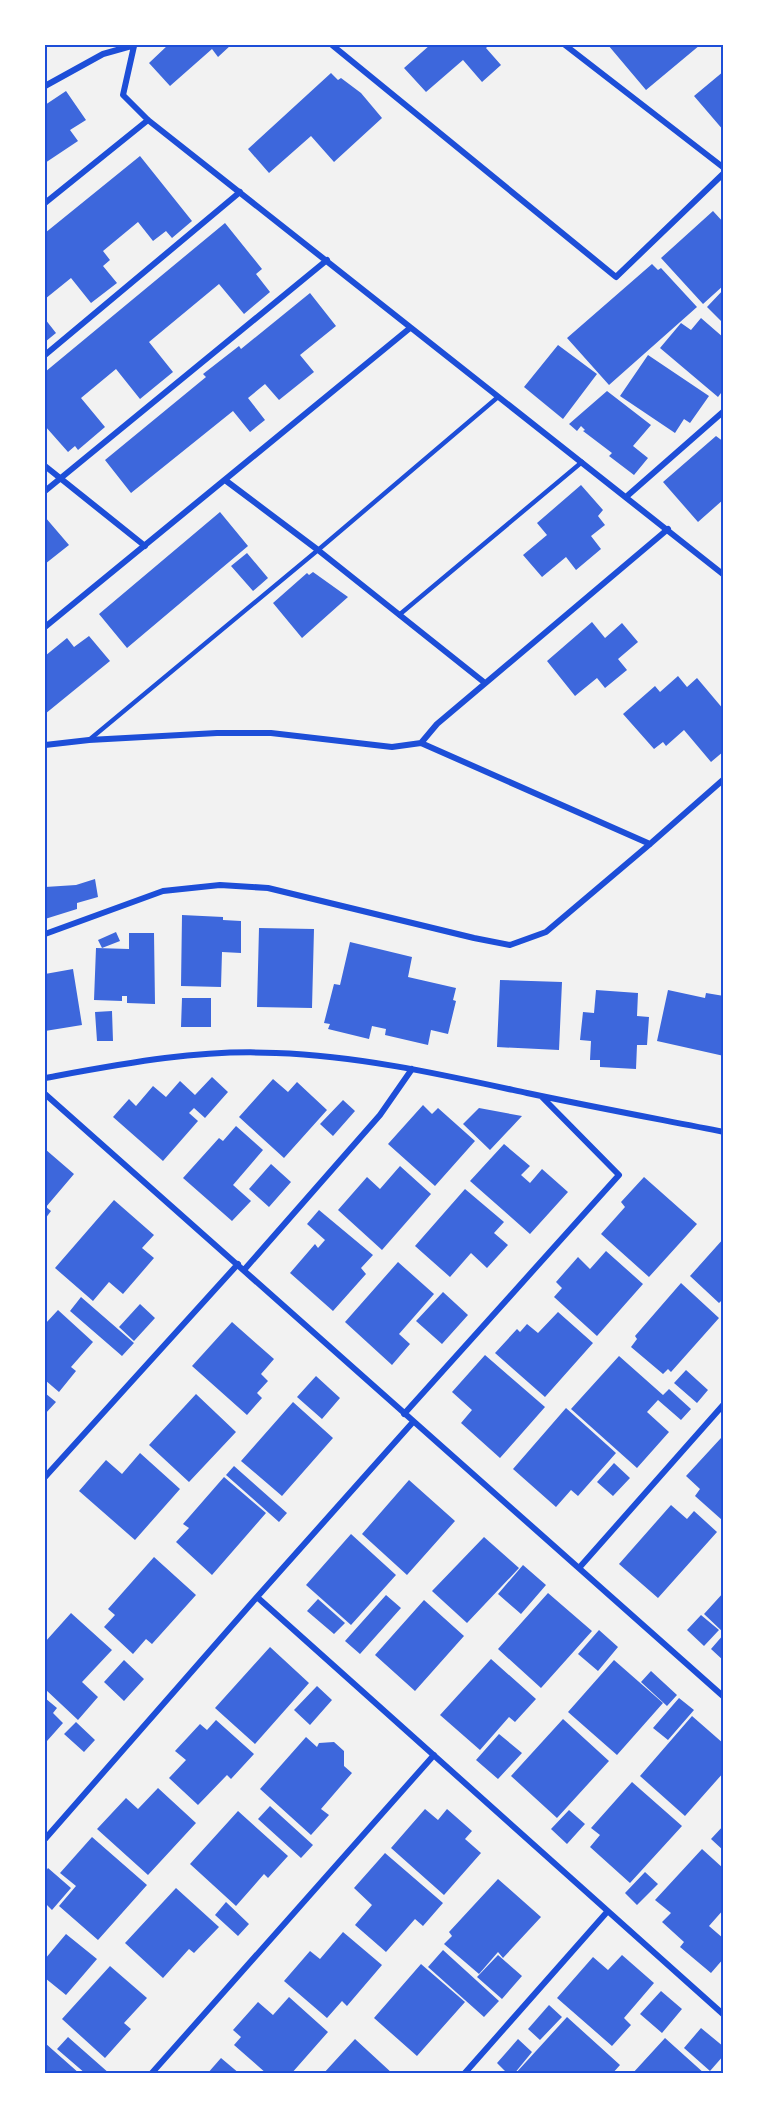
<svg xmlns="http://www.w3.org/2000/svg" width="769" height="2119" font-family="Lora,serif">
<rect width="100%" height="100%" fill="#f2f2f2"/>
<path fill="#3d67dc" d="M 168,45 L 231,45 L 218,57 L 212,49 L 170,86 L 149,63 Z
M 430,45 L 489,45 L 486,48 L 501,65 L 482,82 L 463,60 L 426,92 L 404,68 Z
M 608,45 L 700,45 L 646,90 Z
M 724,71 L 724,131 L 694,96 Z
M 331,73 L 338,80 L 341,78 L 361,93 L 382,118 L 334,162 L 311,136 L 269,173 L 248,149 Z
M 66,91 L 86,120 L 70,130 L 78,141 L 45,163 L 45,105 Z
M 140,156 L 192,221 L 172,238 L 166,231 L 153,241 L 138,222 L 103,251 L 110,260 L 103,266 L 117,283 L 91,303 L 71,278 L 45,299 L 45,233 Z
M 713,211 L 724,223 L 724,251 L 721,254 L 724,257 L 724,285 L 703,304 L 661,258 Z
M 225,223 L 262,269 L 256,274 L 270,292 L 244,314 L 219,284 L 149,342 L 173,372 L 140,399 L 116,369 L 81,398 L 105,427 L 78,450 L 75,446 L 68,452 L 45,426 L 45,372 Z
M 652,264 L 658,270 L 661,268 L 697,307 L 609,385 L 567,338 Z
M 724,289 L 724,324 L 707,307 Z
M 310,293 L 336,326 L 300,355 L 314,372 L 279,400 L 265,384 L 248,398 L 265,420 L 250,432 L 233,411 L 131,493 L 105,460 L 206,377 L 203,374 L 239,346 L 241,349 Z
M 701,318 L 724,338 L 724,389 L 718,397 L 660,348 L 681,323 L 691,330 Z
M 45,319 L 56,333 L 45,342 Z
M 558,345 L 597,374 L 563,419 L 524,387 Z
M 648,355 L 709,396 L 690,423 L 684,419 L 675,433 L 620,396 Z
M 607,391 L 651,425 L 633,446 L 648,458 L 634,475 L 609,456 L 612,453 L 583,431 L 585,430 L 581,426 L 577,431 L 569,424 Z
M 716,436 L 724,442 L 724,499 L 698,522 L 663,482 Z
M 581,485 L 603,510 L 598,516 L 605,525 L 591,536 L 601,549 L 576,570 L 566,557 L 542,577 L 523,555 L 547,535 L 537,523 Z
M 220,512 L 248,546 L 127,648 L 99,614 Z
M 45,517 L 69,545 L 45,564 Z
M 247,553 L 268,578 L 253,591 L 231,566 Z
M 313,572 L 348,597 L 302,638 L 273,603 L 307,573 L 309,575 Z
M 592,622 L 605,638 L 622,623 L 638,642 L 618,659 L 627,670 L 605,688 L 597,678 L 575,696 L 547,661 Z
M 89,636 L 110,661 L 45,714 L 45,656 L 67,638 L 74,647 Z
M 678,676 L 687,687 L 697,678 L 724,710 L 724,751 L 711,762 L 684,730 L 666,746 L 663,742 L 654,749 L 623,714 L 655,686 L 660,692 Z
M 95,879 L 98,897 L 77,903 L 77,909 L 45,919 L 45,887 L 76,885 Z
M 182,915 L 223,917 L 223,920 L 241,921 L 241,953 L 222,952 L 221,987 L 181,986 Z
M 259,928 L 314,929 L 312,1008 L 257,1007 Z
M 116,932 L 120,941 L 102,948 L 98,940 Z
M 129,933 L 154,933 L 155,1004 L 127,1003 L 127,996 L 122,996 L 122,1001 L 94,1000 L 96,948 L 129,949 Z
M 350,942 L 412,957 L 408,977 L 456,988 L 453,1000 L 456,1001 L 448,1034 L 431,1030 L 428,1045 L 385,1035 L 386,1029 L 372,1026 L 369,1039 L 328,1029 L 330,1024 L 324,1023 L 334,984 L 340,985 Z
M 73,969 L 82,1025 L 45,1031 L 45,974 Z
M 500,980 L 562,982 L 559,1050 L 497,1047 Z
M 596,990 L 638,993 L 637,1016 L 649,1017 L 647,1045 L 637,1045 L 636,1069 L 600,1067 L 600,1060 L 590,1060 L 591,1041 L 580,1040 L 583,1012 L 594,1013 Z
M 668,990 L 705,998 L 706,993 L 724,996 L 724,1056 L 657,1041 Z
M 182,998 L 211,998 L 211,1027 L 181,1027 Z
M 112,1011 L 113,1041 L 97,1041 L 95,1012 Z
M 212,1077 L 228,1092 L 205,1118 L 194,1108 L 189,1113 L 198,1121 L 163,1161 L 113,1117 L 129,1099 L 136,1106 L 153,1086 L 166,1097 L 180,1081 L 195,1095 Z
M 273,1079 L 288,1092 L 297,1082 L 327,1110 L 284,1158 L 239,1117 Z
M 343,1100 L 355,1111 L 333,1136 L 320,1124 Z
M 423,1105 L 432,1114 L 438,1108 L 475,1141 L 435,1186 L 388,1144 Z
M 479,1108 L 522,1116 L 490,1150 L 463,1124 Z
M 236,1126 L 263,1150 L 233,1185 L 251,1201 L 232,1221 L 183,1178 L 219,1138 L 223,1141 Z
M 504,1144 L 530,1166 L 521,1175 L 530,1183 L 542,1169 L 568,1192 L 530,1234 L 470,1181 Z
M 45,1149 L 74,1174 L 46,1207 L 51,1211 L 45,1219 Z
M 271,1164 L 291,1182 L 269,1207 L 249,1189 Z
M 400,1166 L 431,1194 L 382,1250 L 338,1210 L 367,1177 L 380,1189 Z
M 644,1177 L 697,1224 L 649,1277 L 601,1234 L 625,1207 L 621,1202 Z
M 465,1189 L 504,1222 L 494,1233 L 508,1245 L 487,1268 L 471,1253 L 450,1277 L 415,1246 Z
M 114,1200 L 154,1235 L 142,1248 L 154,1258 L 123,1294 L 109,1282 L 93,1301 L 55,1268 Z
M 319,1210 L 373,1255 L 361,1268 L 366,1274 L 333,1311 L 290,1273 L 315,1244 L 318,1248 L 325,1240 L 307,1224 Z
M 724,1238 L 724,1298 L 719,1303 L 690,1276 Z
M 606,1251 L 643,1284 L 597,1336 L 554,1297 L 562,1288 L 556,1282 L 578,1257 L 590,1269 Z
M 398,1262 L 434,1294 L 399,1334 L 410,1344 L 392,1365 L 345,1322 Z
M 681,1283 L 719,1318 L 671,1372 L 668,1369 L 663,1374 L 631,1347 L 637,1339 L 635,1336 Z
M 443,1292 L 468,1315 L 442,1344 L 416,1321 Z
M 81,1297 L 134,1343 L 122,1356 L 70,1311 Z
M 140,1304 L 155,1318 L 134,1341 L 119,1327 Z
M 58,1310 L 93,1342 L 71,1367 L 76,1371 L 59,1392 L 45,1380 L 45,1324 Z
M 558,1312 L 593,1343 L 545,1397 L 495,1353 L 517,1329 L 520,1332 L 527,1324 L 538,1333 Z
M 232,1322 L 274,1359 L 261,1374 L 268,1381 L 257,1393 L 262,1398 L 247,1415 L 192,1366 Z
M 485,1355 L 545,1407 L 500,1458 L 461,1423 L 472,1410 L 452,1392 Z
M 619,1356 L 663,1395 L 669,1389 L 691,1409 L 681,1420 L 658,1400 L 647,1412 L 669,1432 L 637,1468 L 571,1409 Z
M 686,1370 L 708,1390 L 697,1403 L 674,1383 Z
M 316,1376 L 340,1398 L 322,1419 L 297,1397 Z
M 45,1393 L 56,1402 L 45,1414 Z
M 196,1394 L 236,1432 L 189,1482 L 149,1445 Z
M 293,1402 L 333,1438 L 282,1496 L 241,1461 Z
M 566,1408 L 616,1453 L 578,1496 L 571,1490 L 556,1507 L 513,1469 Z
M 721,1438 L 724,1441 L 724,1517 L 722,1520 L 695,1496 L 700,1489 L 686,1476 Z
M 140,1453 L 180,1489 L 135,1540 L 79,1491 L 106,1460 L 122,1474 Z
M 614,1463 L 630,1478 L 613,1496 L 597,1482 Z
M 234,1466 L 287,1513 L 279,1522 L 226,1475 Z
M 224,1477 L 266,1513 L 212,1575 L 176,1542 L 189,1528 L 183,1524 Z
M 409,1480 L 455,1521 L 407,1575 L 362,1534 Z
M 671,1505 L 687,1519 L 694,1511 L 717,1532 L 658,1598 L 619,1564 Z
M 351,1534 L 396,1575 L 351,1625 L 306,1585 Z
M 484,1537 L 519,1568 L 467,1623 L 432,1591 Z
M 154,1557 L 196,1595 L 152,1644 L 146,1639 L 133,1654 L 104,1627 L 115,1615 L 108,1609 Z
M 523,1565 L 546,1585 L 521,1614 L 498,1594 Z
M 724,1592 L 724,1633 L 704,1614 Z
M 548,1593 L 592,1631 L 541,1688 L 498,1649 Z
M 386,1595 L 401,1608 L 360,1654 L 345,1641 Z
M 318,1599 L 345,1623 L 334,1634 L 307,1611 Z
M 424,1600 L 464,1636 L 415,1691 L 375,1655 Z
M 71,1613 L 112,1650 L 82,1682 L 98,1697 L 78,1720 L 45,1689 L 45,1642 Z
M 701,1615 L 719,1630 L 704,1646 L 687,1630 Z
M 599,1630 L 618,1647 L 598,1671 L 578,1654 Z
M 724,1634 L 724,1661 L 711,1649 Z
M 270,1647 L 309,1683 L 255,1744 L 215,1708 Z
M 491,1659 L 536,1699 L 515,1722 L 509,1717 L 480,1750 L 440,1715 Z
M 124,1660 L 144,1679 L 124,1701 L 104,1682 Z
M 614,1660 L 663,1703 L 617,1755 L 568,1712 Z
M 651,1671 L 677,1695 L 667,1706 L 641,1682 Z
M 317,1686 L 332,1700 L 310,1725 L 294,1710 Z
M 45,1698 L 57,1708 L 53,1713 L 63,1723 L 47,1741 L 45,1739 Z
M 679,1698 L 694,1710 L 668,1740 L 653,1728 Z
M 692,1716 L 724,1744 L 724,1772 L 685,1816 L 640,1776 Z
M 563,1719 L 609,1761 L 557,1818 L 511,1776 Z
M 216,1720 L 254,1754 L 231,1779 L 227,1775 L 198,1805 L 169,1778 L 186,1760 L 175,1751 L 200,1724 L 207,1730 Z
M 76,1722 L 95,1740 L 84,1752 L 64,1734 Z
M 499,1734 L 522,1753 L 498,1779 L 476,1760 Z
M 306,1737 L 317,1747 L 319,1743 L 334,1742 L 344,1751 L 344,1766 L 352,1773 L 321,1809 L 329,1815 L 311,1835 L 260,1789 Z
M 632,1782 L 682,1826 L 630,1883 L 590,1847 L 600,1835 L 591,1828 Z
M 158,1788 L 196,1823 L 148,1875 L 97,1829 L 126,1798 L 138,1809 Z
M 270,1806 L 313,1845 L 301,1858 L 258,1819 Z
M 425,1809 L 438,1820 L 447,1809 L 472,1831 L 465,1839 L 481,1853 L 444,1895 L 391,1848 Z
M 569,1810 L 585,1824 L 567,1844 L 551,1829 Z
M 238,1811 L 288,1856 L 268,1878 L 264,1874 L 236,1906 L 190,1864 Z
M 724,1825 L 724,1851 L 711,1839 Z
M 92,1837 L 147,1885 L 98,1940 L 59,1906 L 76,1886 L 60,1873 Z
M 702,1849 L 724,1869 L 724,1909 L 709,1926 L 724,1939 L 724,1958 L 711,1973 L 680,1947 L 684,1942 L 662,1922 L 671,1913 L 655,1900 Z
M 385,1853 L 443,1903 L 423,1926 L 415,1919 L 386,1952 L 355,1925 L 372,1905 L 354,1888 Z
M 48,1868 L 71,1888 L 52,1910 L 45,1903 L 45,1872 Z
M 645,1872 L 658,1884 L 637,1905 L 625,1893 Z
M 498,1879 L 541,1917 L 503,1958 L 498,1952 L 479,1974 L 444,1944 L 452,1936 L 449,1932 Z
M 176,1888 L 219,1927 L 194,1953 L 189,1949 L 163,1978 L 125,1943 Z
M 226,1902 L 249,1924 L 238,1936 L 215,1915 Z
M 343,1932 L 382,1965 L 347,2006 L 342,2001 L 327,2018 L 284,1981 L 310,1951 L 320,1959 Z
M 66,1934 L 97,1959 L 66,1995 L 45,1978 L 45,1959 Z
M 443,1950 L 499,2001 L 484,2017 L 428,1967 Z
M 498,1955 L 522,1976 L 502,1999 L 477,1977 Z
M 622,1955 L 654,1983 L 624,2018 L 631,2025 L 612,2046 L 557,1998 L 593,1957 L 608,1970 Z
M 421,1964 L 465,2002 L 417,2056 L 374,2018 Z
M 110,1966 L 147,1998 L 124,2023 L 131,2029 L 105,2058 L 62,2019 Z
M 661,1991 L 682,2009 L 662,2033 L 640,2014 Z
M 289,1997 L 328,2032 L 291,2074 L 267,2074 L 234,2045 L 241,2037 L 233,2030 L 258,2002 L 273,2015 Z
M 549,2005 L 562,2017 L 540,2040 L 528,2029 Z
M 567,2017 L 620,2065 L 612,2074 L 515,2074 Z
M 701,2028 L 724,2047 L 724,2055 L 710,2071 L 684,2048 Z
M 68,2037 L 110,2074 L 86,2074 L 57,2049 Z
M 665,2038 L 705,2074 L 632,2074 Z
M 355,2039 L 393,2074 L 323,2074 Z
M 518,2039 L 532,2052 L 514,2074 L 508,2074 L 497,2063 Z
M 45,2043 L 80,2074 L 45,2074 Z
M 221,2058 L 240,2074 L 207,2074 Z"/>
<g fill="none" stroke-linecap="round" stroke-linejoin="round">
<path stroke="#1d4ed8" stroke-width="4.5" d="M 399,615 L 582,462
M 89,740 L 318,550 L 498,397"/>
<path stroke="#1d4ed8" stroke-width="6" d="M 332,45 L 616,277 L 724,173
M 565,45 L 724,168
M 134,46 L 123,95 L 148,120 L 724,575
M 45,86 L 103,54 L 135,45
M 45,203 L 148,120
M 45,355 L 240,192
M 45,466 L 145,546
M 225,480 L 318,550 L 485,683
M 45,491 L 327,260
M 626,497 L 724,411
M 45,627 L 410,328
M 421,743 L 437,724 L 668,529
M 45,745 L 89,740 L 217,733 L 271,733 L 392,747 L 421,743 L 650,844
M 45,934 L 163,891 L 220,885 L 268,888 L 474,938 L 510,945 L 546,932 L 650,844 L 724,779
M 45,1078 C 121,1064 197,1049 276,1053 C 361,1056 444,1075 527,1093 C 593,1107 658,1119 724,1132
M 45,1094 L 724,1697
M 244,1270 L 380,1115 L 412,1069
M 404,1414 L 619,1175 L 542,1097
M 45,1477 L 238,1264
M 579,1568 L 724,1404
M 257,1597 L 724,2015
M 45,1839 L 257,1597 L 413,1422
M 151,2074 L 434,1755
M 464,2074 L 607,1912"/>
</g>
<rect width="769" height="2119" fill="none" stroke="#ffffff" stroke-width="93"/>
<rect x="46" y="46" width="676" height="2026" fill="none" stroke="#1d4ed8" stroke-width="2"/>
</svg>
